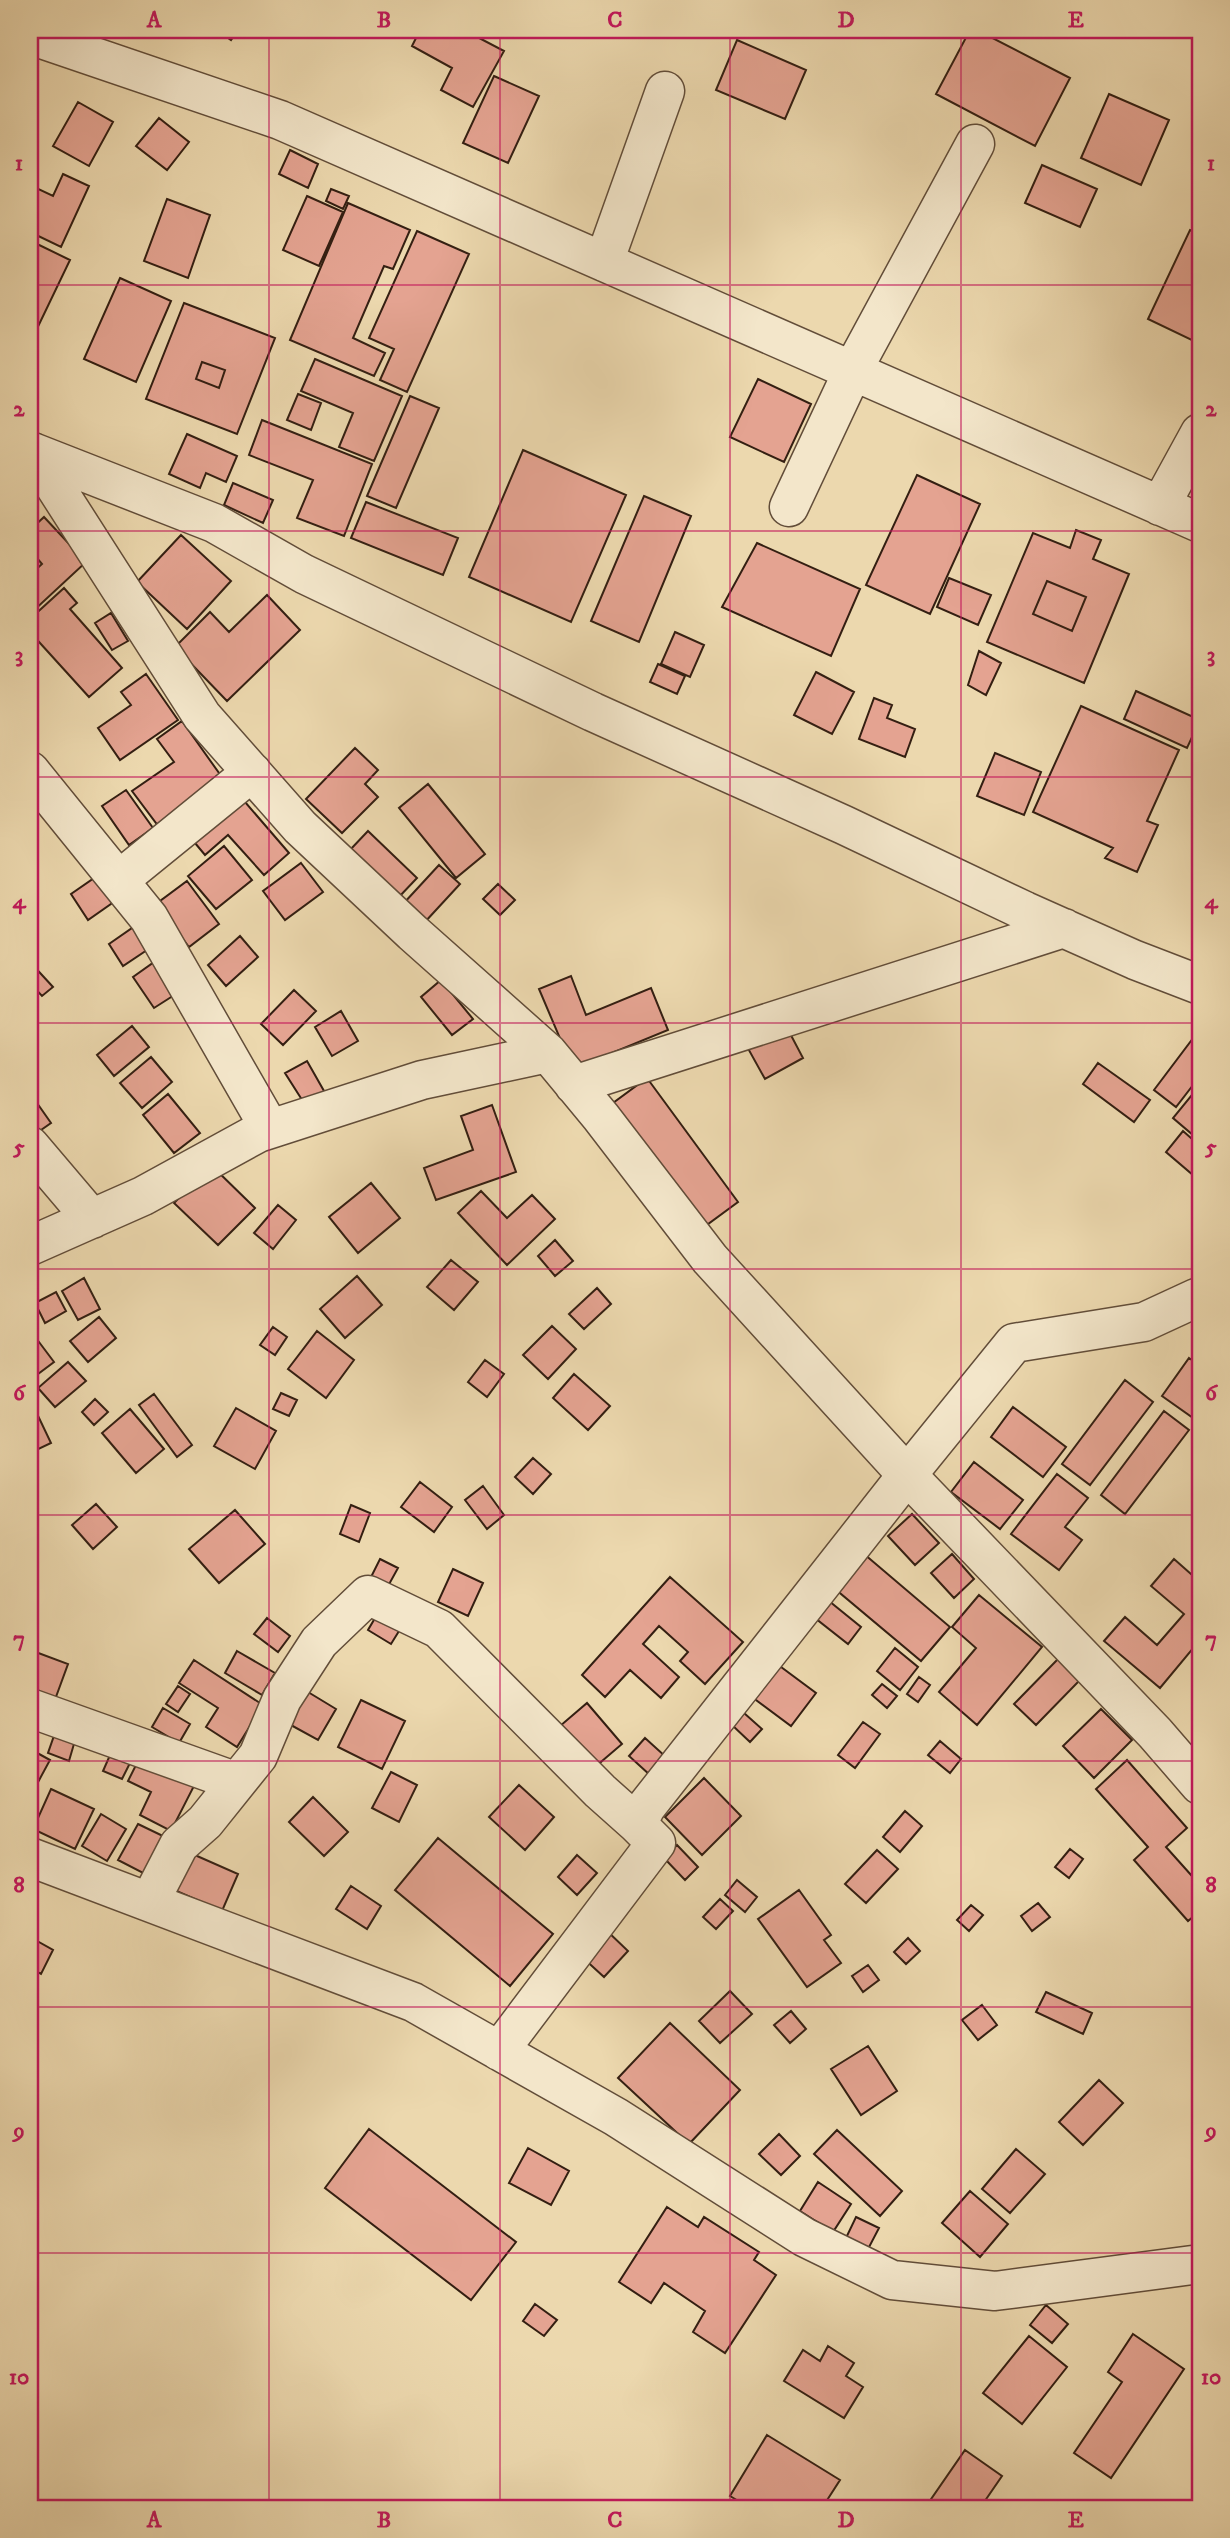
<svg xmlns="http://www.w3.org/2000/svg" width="1230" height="2538" font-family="'IM FELL DW Pica',serif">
<rect width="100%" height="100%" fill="#ecd8ae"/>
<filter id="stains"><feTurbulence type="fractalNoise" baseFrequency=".00286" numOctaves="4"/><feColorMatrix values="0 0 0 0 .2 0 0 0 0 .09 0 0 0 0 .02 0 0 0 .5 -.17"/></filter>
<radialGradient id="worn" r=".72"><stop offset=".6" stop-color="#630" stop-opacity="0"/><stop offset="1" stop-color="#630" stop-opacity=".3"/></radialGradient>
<path fill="#e4a391" stroke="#341f12" stroke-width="2" fill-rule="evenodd" d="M 217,30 L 238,30 L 231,40 Z
M 420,30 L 464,30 L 504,51 L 473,107 L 441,90 L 452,68 L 412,46 Z
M 970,30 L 977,30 L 1070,78 L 1035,146 L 936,94 Z
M 737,40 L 806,70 L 785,119 L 716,90 Z
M 494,76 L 539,96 L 508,163 L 463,143 Z
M 1109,94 L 1169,120 L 1141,185 L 1081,158 Z
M 78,102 L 113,122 L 89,166 L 53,146 Z
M 159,118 L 189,142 L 167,170 L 136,146 Z
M 290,150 L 318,164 L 308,188 L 279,174 Z
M 1042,165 L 1097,189 L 1080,227 L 1025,203 Z
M 63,174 L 89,186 L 61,247 L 30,232 L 30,185 L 53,196 Z
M 331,189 L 349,196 L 343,209 L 326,201 Z
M 307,196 L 343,212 L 319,266 L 283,250 Z
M 167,199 L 210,215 L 188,278 L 144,261 Z
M 348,203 L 410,230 L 393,269 L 384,266 L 353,338 L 385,353 L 374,376 L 290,340 Z
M 1190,230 L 1200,235 L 1200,344 L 1148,319 Z
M 417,231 L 469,254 L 407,392 L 380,380 L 394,349 L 369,338 Z
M 33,242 L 70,260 L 33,337 L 30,335 L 30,250 Z
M 120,278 L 171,301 L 136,382 L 84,359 Z
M 184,303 L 275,338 L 237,434 L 146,399 ZM 202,362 L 225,370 L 219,388 L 196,379 Z
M 315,359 L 402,396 L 374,461 L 339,447 L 353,413 L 301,391 Z
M 202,362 L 225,370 L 219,388 L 196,379 Z
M 758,379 L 811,404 L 784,462 L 730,437 Z
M 298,394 L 321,403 L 311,430 L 287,420 Z
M 410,396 L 439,408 L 396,508 L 367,496 Z
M 262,420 L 372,464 L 344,536 L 297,518 L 313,480 L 249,455 Z
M 187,434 L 237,456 L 226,482 L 206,473 L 200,488 L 169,474 Z
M 523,450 L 626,495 L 571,622 L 469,577 Z
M 917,475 L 980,504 L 930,614 L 866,585 Z
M 233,483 L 273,500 L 263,523 L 224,505 Z
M 644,496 L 691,516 L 639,642 L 591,621 Z
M 366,502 L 458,538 L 443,575 L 351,538 Z
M 44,517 L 86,562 L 30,614 L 30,575 L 42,564 L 30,550 L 30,528 L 31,529 Z
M 1076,530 L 1101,540 L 1093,559 L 1129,574 L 1084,683 L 987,642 L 1033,533 L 1070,548 ZM 1047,581 L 1086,597 L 1072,631 L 1033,614 Z
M 181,535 L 231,581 L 187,629 L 137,582 Z
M 757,543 L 860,589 L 831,656 L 722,607 Z
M 30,550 L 42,564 L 30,575 Z
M 949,578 L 991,595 L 978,625 L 937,607 Z
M 1047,581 L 1086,597 L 1072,631 L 1033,614 Z
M 64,588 L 77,603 L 70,609 L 122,668 L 89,697 L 30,632 L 30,619 Z
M 267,595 L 300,630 L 227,701 L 175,647 L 210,612 L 229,632 Z
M 111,613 L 128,641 L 112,650 L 95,623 Z
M 675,632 L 704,645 L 690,677 L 661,664 Z
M 979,651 L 1001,663 L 986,695 L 968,685 Z
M 658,664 L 685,676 L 677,694 L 650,682 Z
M 816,672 L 854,692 L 832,734 L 794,715 Z
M 146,674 L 178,720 L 120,760 L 98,728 L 131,705 L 121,692 Z
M 1136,691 L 1200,720 L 1187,748 L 1124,719 Z
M 874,698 L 892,705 L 887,718 L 915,729 L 905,757 L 859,739 Z
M 1081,706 L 1179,750 L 1147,821 L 1158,825 L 1137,872 L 1105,858 L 1113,848 L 1033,812 Z
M 182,721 L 224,780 L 159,827 L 132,791 L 174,762 L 157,739 Z
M 355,748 L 378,770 L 365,784 L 378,797 L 342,833 L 306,799 Z
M 995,753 L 1041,772 L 1024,815 L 977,796 Z
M 428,784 L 485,854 L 456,878 L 399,808 Z
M 126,790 L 153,828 L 129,845 L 102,806 Z
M 239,795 L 289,853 L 264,875 L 228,835 L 205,855 L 190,837 Z
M 368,831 L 417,878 L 398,898 L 349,851 Z
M 224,846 L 252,880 L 216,909 L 188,876 Z
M 301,863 L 323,892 L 285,920 L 263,891 Z
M 439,865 L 460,884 L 424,923 L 403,904 Z
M 100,874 L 118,899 L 88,920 L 71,894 Z
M 187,881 L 219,924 L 189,947 L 156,904 Z
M 498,884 L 515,900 L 500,915 L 483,899 Z
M 135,926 L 150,948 L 123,966 L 109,944 Z
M 240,936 L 258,957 L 226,986 L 208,965 Z
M 157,960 L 179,992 L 154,1008 L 133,977 Z
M 30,962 L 53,987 L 42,996 L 30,983 Z
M 571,976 L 586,1015 L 651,988 L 668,1030 L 573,1069 L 539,989 Z
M 441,980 L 473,1019 L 452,1035 L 421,997 Z
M 294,990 L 316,1011 L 283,1045 L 261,1024 Z
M 341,1011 L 358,1041 L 332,1056 L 315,1027 Z
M 784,1022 L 803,1058 L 765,1079 L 745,1043 Z
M 132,1026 L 149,1047 L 114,1076 L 97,1055 Z
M 1200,1029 L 1200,1076 L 1176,1107 L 1154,1090 Z
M 151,1057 L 172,1082 L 142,1108 L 120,1083 Z
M 307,1061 L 324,1091 L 304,1103 L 285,1073 Z
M 1098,1063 L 1150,1100 L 1134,1122 L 1083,1084 Z
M 647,1078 L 738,1202 L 704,1227 L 613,1103 Z
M 1200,1085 L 1200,1141 L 1173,1118 Z
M 30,1093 L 51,1123 L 31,1137 L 30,1136 Z
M 168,1094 L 200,1133 L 174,1153 L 143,1115 Z
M 492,1105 L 516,1172 L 436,1200 L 424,1168 L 473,1150 L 461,1116 Z
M 1183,1131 L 1200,1146 L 1200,1181 L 1166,1152 Z
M 211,1165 L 255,1208 L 218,1245 L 174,1203 Z
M 371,1183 L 400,1218 L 358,1253 L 329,1217 Z
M 30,1188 L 37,1211 L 30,1213 Z
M 481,1191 L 507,1218 L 532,1195 L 555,1219 L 507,1265 L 458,1213 Z
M 278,1205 L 296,1220 L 273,1249 L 254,1233 Z
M 555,1240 L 573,1261 L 555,1276 L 538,1256 Z
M 451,1260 L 478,1282 L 454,1310 L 427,1287 Z
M 357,1276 L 382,1305 L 345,1338 L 320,1309 Z
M 84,1278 L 100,1309 L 78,1320 L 62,1291 Z
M 597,1288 L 611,1304 L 584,1329 L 569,1314 Z
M 56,1292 L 66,1311 L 45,1323 L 35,1303 Z
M 99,1317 L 116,1338 L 88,1362 L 70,1341 Z
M 552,1326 L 576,1349 L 548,1379 L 523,1355 Z
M 273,1327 L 287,1337 L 275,1355 L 260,1345 Z
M 317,1331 L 354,1360 L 326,1398 L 288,1369 Z
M 33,1334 L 54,1362 L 30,1380 L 30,1336 Z
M 1189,1358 L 1200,1366 L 1200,1414 L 1196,1420 L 1162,1396 Z
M 485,1360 L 504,1374 L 487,1397 L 468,1382 Z
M 68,1362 L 86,1381 L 55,1407 L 38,1388 Z
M 574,1374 L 610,1406 L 588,1430 L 553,1398 Z
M 1125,1380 L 1153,1402 L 1090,1485 L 1062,1464 Z
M 281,1393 L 297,1400 L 289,1416 L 273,1409 Z
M 154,1394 L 192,1445 L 177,1457 L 139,1405 Z
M 30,1399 L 51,1443 L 30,1453 Z
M 95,1399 L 108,1412 L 94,1425 L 82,1412 Z
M 1013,1407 L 1066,1447 L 1043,1477 L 991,1437 Z
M 236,1408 L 276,1431 L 255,1469 L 214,1446 Z
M 130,1409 L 164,1449 L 136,1473 L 102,1433 Z
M 1164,1411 L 1189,1430 L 1125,1514 L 1101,1495 Z
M 533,1458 L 551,1474 L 533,1494 L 515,1477 Z
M 974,1462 L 1023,1500 L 1000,1529 L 951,1492 Z
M 1057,1474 L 1088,1498 L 1065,1527 L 1082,1540 L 1059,1570 L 1011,1534 Z
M 420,1482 L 452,1507 L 434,1532 L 401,1507 Z
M 483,1486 L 504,1515 L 487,1529 L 465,1500 Z
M 96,1504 L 117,1527 L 93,1549 L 72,1525 Z
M 351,1505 L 370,1513 L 359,1542 L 340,1534 Z
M 235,1510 L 265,1544 L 219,1583 L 189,1549 Z
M 912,1514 L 939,1543 L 915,1565 L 888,1536 Z
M 857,1548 L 950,1627 L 921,1661 L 828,1583 Z
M 952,1554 L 974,1579 L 954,1598 L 931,1573 Z
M 380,1559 L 398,1568 L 387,1588 L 370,1579 Z
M 1174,1559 L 1200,1582 L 1200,1640 L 1160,1688 L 1104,1641 L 1125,1617 L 1157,1645 L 1184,1614 L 1151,1586 Z
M 453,1569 L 483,1583 L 468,1616 L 438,1602 Z
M 670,1577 L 743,1642 L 705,1684 L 680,1661 L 688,1652 L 659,1626 L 643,1644 L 679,1677 L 661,1698 L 630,1670 L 605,1697 L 582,1675 Z
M 979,1595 L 1042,1647 L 977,1725 L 939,1692 L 976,1648 L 952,1627 Z
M 829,1601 L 861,1627 L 848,1644 L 815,1618 Z
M 381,1608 L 404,1623 L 391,1644 L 368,1630 Z
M 267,1618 L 290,1636 L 278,1652 L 254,1634 Z
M 895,1648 L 918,1667 L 900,1690 L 877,1671 Z
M 33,1651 L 68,1664 L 53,1705 L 30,1697 L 30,1658 Z
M 237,1651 L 275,1673 L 262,1695 L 225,1673 Z
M 1058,1659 L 1079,1681 L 1036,1725 L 1014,1704 Z
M 194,1660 L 263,1705 L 237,1747 L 206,1727 L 218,1708 L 179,1683 Z
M 777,1664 L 816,1693 L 791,1726 L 752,1697 Z
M 919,1677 L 930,1685 L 918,1702 L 907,1694 Z
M 882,1684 L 897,1696 L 887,1708 L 872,1695 Z
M 178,1686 L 190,1694 L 178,1712 L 166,1704 Z
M 308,1692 L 336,1709 L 318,1740 L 289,1724 Z
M 361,1700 L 405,1721 L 382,1769 L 338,1747 Z
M 587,1703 L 622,1744 L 595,1767 L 560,1726 Z
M 163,1708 L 190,1724 L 179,1743 L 152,1727 Z
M 1101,1709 L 1132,1740 L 1094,1778 L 1063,1746 Z
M 744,1713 L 762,1729 L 750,1742 L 733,1726 Z
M 863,1722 L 880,1734 L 855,1768 L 838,1755 Z
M 56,1730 L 76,1737 L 69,1761 L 48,1753 Z
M 645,1738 L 666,1757 L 650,1775 L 629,1756 Z
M 940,1741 L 961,1759 L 950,1773 L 928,1755 Z
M 114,1746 L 134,1755 L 122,1779 L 103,1771 Z
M 30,1749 L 50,1760 L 37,1784 L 30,1780 Z
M 142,1753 L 196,1782 L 171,1831 L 140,1815 L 151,1792 L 128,1781 Z
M 1127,1760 L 1187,1828 L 1166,1847 L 1200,1885 L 1200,1911 L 1188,1921 L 1134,1860 L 1148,1847 L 1096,1789 Z
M 391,1772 L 417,1785 L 399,1822 L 372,1808 Z
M 704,1778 L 741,1816 L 702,1855 L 665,1817 Z
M 519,1785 L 554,1817 L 525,1850 L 489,1817 Z
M 51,1789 L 94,1809 L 75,1849 L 33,1829 Z
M 313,1797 L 348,1832 L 324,1856 L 289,1822 Z
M 905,1811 L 922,1826 L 900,1852 L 883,1837 Z
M 101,1814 L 126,1829 L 107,1861 L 82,1846 Z
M 138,1824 L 165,1837 L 145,1874 L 118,1860 Z
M 438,1838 L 553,1934 L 510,1986 L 395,1890 Z
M 677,1845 L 698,1867 L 685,1880 L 664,1858 Z
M 1070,1849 L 1083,1859 L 1069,1878 L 1055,1867 Z
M 877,1850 L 898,1869 L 866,1903 L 845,1884 Z
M 188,1852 L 238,1874 L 222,1911 L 172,1889 Z
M 577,1855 L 597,1873 L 577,1895 L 558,1877 Z
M 737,1880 L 757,1897 L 745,1912 L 725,1895 Z
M 351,1886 L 381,1906 L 367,1929 L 336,1909 Z
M 799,1890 L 831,1935 L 824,1940 L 841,1963 L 807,1987 L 758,1919 Z
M 720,1899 L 733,1911 L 716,1929 L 703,1917 Z
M 1038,1903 L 1050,1917 L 1032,1931 L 1021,1916 Z
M 971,1905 L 983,1915 L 969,1931 L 957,1920 Z
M 605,1929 L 628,1951 L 604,1977 L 581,1956 Z
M 30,1937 L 53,1950 L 41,1974 L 30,1968 Z
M 908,1938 L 920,1951 L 906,1964 L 894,1952 Z
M 868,1965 L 879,1980 L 863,1992 L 852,1976 Z
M 730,1991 L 752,2014 L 720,2043 L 699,2021 Z
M 1046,1992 L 1092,2013 L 1083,2034 L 1036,2012 Z
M 982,2005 L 997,2025 L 978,2040 L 962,2020 Z
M 791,2011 L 806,2029 L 790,2043 L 774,2025 Z
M 670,2023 L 740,2090 L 689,2144 L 618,2078 Z
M 868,2046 L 897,2091 L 861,2115 L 831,2069 Z
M 1099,2080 L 1123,2103 L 1083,2145 L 1059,2122 Z
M 369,2129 L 516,2242 L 471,2300 L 325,2188 Z
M 837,2130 L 902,2191 L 880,2216 L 814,2154 Z
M 779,2134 L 800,2156 L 781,2175 L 759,2154 Z
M 528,2148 L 569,2171 L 551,2205 L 509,2183 Z
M 1016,2149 L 1045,2174 L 1010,2213 L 982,2189 Z
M 818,2182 L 851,2204 L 833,2232 L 800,2211 Z
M 970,2191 L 1008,2224 L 980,2257 L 942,2223 Z
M 667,2207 L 698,2227 L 704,2217 L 759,2252 L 754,2260 L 776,2275 L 725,2353 L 693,2332 L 705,2311 L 664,2283 L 651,2303 L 619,2282 Z
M 856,2217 L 879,2228 L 867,2251 L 845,2240 Z
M 535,2304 L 557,2320 L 544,2336 L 523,2321 Z
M 1046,2305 L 1068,2324 L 1052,2343 L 1030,2325 Z
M 1133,2334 L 1184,2369 L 1111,2478 L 1074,2453 L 1122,2382 L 1108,2372 Z
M 1029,2336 L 1067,2367 L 1022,2424 L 983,2393 Z
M 828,2346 L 854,2363 L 846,2376 L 863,2387 L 844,2418 L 784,2381 L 803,2350 L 820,2361 Z
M 767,2435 L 840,2480 L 822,2508 L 750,2508 L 730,2496 Z
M 965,2450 L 1002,2476 L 980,2508 L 932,2508 L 927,2505 Z"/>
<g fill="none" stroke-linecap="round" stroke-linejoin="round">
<g stroke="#624d39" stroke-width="41">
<path id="minor" d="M 30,35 L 280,120 L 1200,523
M 604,262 L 665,91
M 30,451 L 214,523 L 304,574 L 593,712 L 844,825 L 1025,911 L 1135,960 L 1200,985
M 33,452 L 202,716 L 300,827 L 413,933 L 548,1053 L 601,1117 L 710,1259 L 907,1475 L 1155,1733 L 1200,1785
M 1160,506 L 1200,433
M 789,507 L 858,360 L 975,144
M 30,771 L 149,918 L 270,1129
M 119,880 L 252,772
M 574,1085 L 1064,928
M 30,1146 L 92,1219
M 30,1246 L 143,1196 L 258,1133 L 422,1080 L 548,1053
M 30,1708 L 237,1782
M 30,1857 L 413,2002 L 616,2117 L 804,2237 L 892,2280 L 995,2291 L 1200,2264
M 150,1901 L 179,1845 L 205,1822 L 258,1756 L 282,1699 L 319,1642 L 368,1595 L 439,1629 L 600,1791 L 637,1824
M 499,2051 L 656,1843 L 637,1824 L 646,1807 L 907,1475 L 1014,1343 L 1144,1322 L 1196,1298 L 1200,1301"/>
</g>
<use href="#minor" stroke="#f3e6ca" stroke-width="38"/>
</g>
<path fill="none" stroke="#c2185b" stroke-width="2" stroke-opacity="0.55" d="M 269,30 L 269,2508M 500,30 L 500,2508M 730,30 L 730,2508M 961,30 L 961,2508M 30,285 L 1200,285M 30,531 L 1200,531M 30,777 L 1200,777M 30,1023 L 1200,1023M 30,1269 L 1200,1269M 30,1515 L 1200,1515M 30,1761 L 1200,1761M 30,2007 L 1200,2007M 30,2253 L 1200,2253"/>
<rect width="1230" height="2538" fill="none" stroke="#ecd8ae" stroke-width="77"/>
<rect x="38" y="38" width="1154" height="2462" fill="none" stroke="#c2185b" stroke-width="2.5"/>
<g font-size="23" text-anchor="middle" font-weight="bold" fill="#c2185b">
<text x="154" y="27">A</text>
<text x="384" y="27">B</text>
<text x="615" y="27">C</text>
<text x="846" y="27">D</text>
<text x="1076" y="27">E</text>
<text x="19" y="170">1</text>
<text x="1211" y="170">1</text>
<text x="19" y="416">2</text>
<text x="1211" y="416">2</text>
<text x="19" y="662">3</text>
<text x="1211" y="662">3</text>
<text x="19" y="908">4</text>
<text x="1211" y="908">4</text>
<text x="19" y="1154">5</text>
<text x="1211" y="1154">5</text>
<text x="19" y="1400">6</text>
<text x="1211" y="1400">6</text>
<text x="19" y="1646">7</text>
<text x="1211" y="1646">7</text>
<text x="19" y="1892">8</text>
<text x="1211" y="1892">8</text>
<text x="19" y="2138">9</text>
<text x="1211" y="2138">9</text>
<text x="19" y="2384">10</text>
<text x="1211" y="2384">10</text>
<text x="154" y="2527">A</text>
<text x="384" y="2527">B</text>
<text x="615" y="2527">C</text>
<text x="846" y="2527">D</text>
<text x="1076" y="2527">E</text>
</g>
<rect width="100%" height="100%" filter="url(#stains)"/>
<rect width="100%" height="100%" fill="url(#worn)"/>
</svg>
